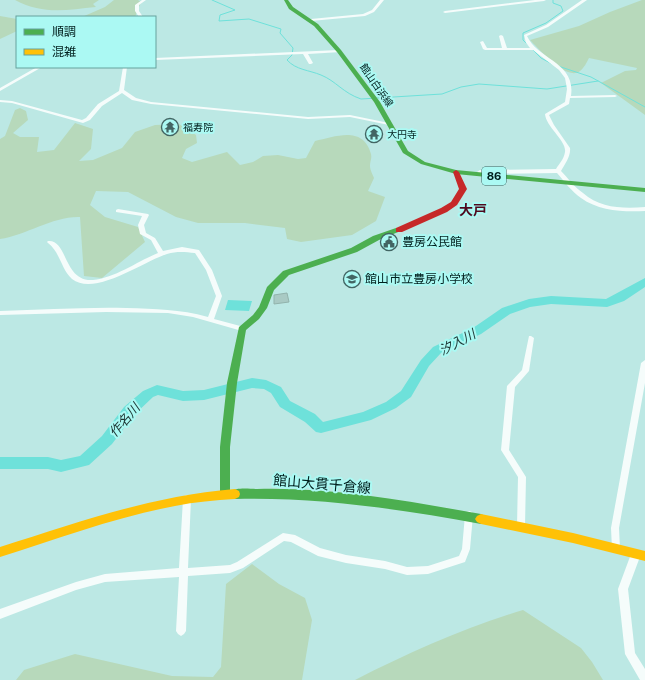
<svg xmlns="http://www.w3.org/2000/svg" width="645" height="680" font-family="'Public Sans','Noto Sans JP',sans-serif">
<rect width="100%" height="100%" fill="#bce8e4"/>
<path fill="#b7d9bb" d="M 15,0 L 99,0 L 93,4 L 96,7 C 66,10 43,15 15,0 Z
M 114,0 L 138,0 L 141,2 L 135,17 L 82,17 L 105,7 Z
M 642,0 L 645,0 L 645,115 L 601,83 L 625,71 L 636,70 L 637,68 L 589,58 C 587,62 584,68 580,71 C 567,82 538,48 530,40 L 579,26 L 610,12 Z
M 0,16 L 17,19 L 17,31 L 0,39 Z
M 20,108 L 26,111 L 28,120 L 13,133 L 20,137 L 39,137 L 37,152 L 54,150 L 75,123 L 93,129 L 91,149 L 79,161 L 93,160 L 122,148 L 135,132 L 155,125 L 179,124 L 196,135 L 197,143 L 186,149 L 182,158 L 192,162 L 227,152 L 240,165 L 253,162 L 263,156 L 278,155 L 298,159 L 306,158 L 315,141 C 335,137 363,125 371,154 C 372,159 370,161 370,166 C 370,170 373,175 374,178 L 368,191 L 385,197 L 376,221 L 352,235 L 301,242 L 287,239 L 285,228 L 245,223 L 198,223 L 176,217 L 128,192 L 96,191 L 90,205 L 105,217 L 138,227 L 145,242 L 102,278 L 84,276 L 80,217 C 53,216 27,235 0,239 L 0,139 L 5,136 L 15,110 Z
M 252,564 L 279,584 L 305,598 L 312,620 L 302,680 L 16,680 L 24,670 L 75,654 L 172,676 L 213,677 L 221,667 L 226,584 Z
M 523,610 L 581,648 L 592,662 L 603,680 L 355,680 C 410,652 464,628 523,610 Z"/>
<path fill="#6ee1da" d="M 228,300 L 252,301 L 249,311 L 225,310 Z"/>
<g fill="none" stroke-linecap="round" stroke-linejoin="round">
<path stroke="#6ee1da" stroke-width="1" d="M 212,0 L 235,10 L 220,15 L 219,21 L 249,19 L 281,29 L 280,33 L 293,48 L 292,55 L 287,60 C 296,70 309,70 321,75 C 336,81 343,93 361,99 L 442,94 L 461,87 L 479,84 L 547,89 L 598,81
M 529,46 L 523,40 L 523,33 L 546,23 L 563,11 L 561,6 L 553,3 L 553,0
M 532,49 L 541,58 L 554,65
M 558,66 L 591,77 L 645,107"/>
<path fill="#6ee1da" fill-rule="evenodd" d="M 645,278 L 645,287 L 624,301 L 607,307 L 551,304 L 530,307 L 510,314 L 481,334 L 441,353 L 429,366 L 411,397 L 396,408 L 371,420 L 321,433 L 316,432 L 305,422 L 280,407 L 271,393 L 264,389 L 252,388 L 204,400 L 183,401 L 158,395 L 153,397 L 134,415 L 112,444 L 89,465 L 61,472 L 48,469 L 0,469 L 0,457 L 48,457 L 61,460 L 80,456 L 102,436 L 124,407 L 143,391 L 157,385 L 183,391 L 204,390 L 252,378 L 266,380 L 281,387 L 290,401 L 315,414 L 323,422 L 363,412 L 386,402 L 401,391 L 421,360 L 433,347 L 473,328 L 502,308 L 529,299 L 551,296 L 606,299 Z"/>
</g>
<path fill="#a9cac4" stroke="#92b3ac" d="M 392,237 L 397,246 L 389,247 L 388,244 L 384,245 L 382,241 Z
M 287,293 L 289,302 L 274,304 L 274,295 Z"/>
<g fill="none" stroke-linecap="round" stroke-linejoin="round">
<path fill="#f5fcfb" fill-rule="evenodd" d="M 142,0 L 146,0 L 139,5 L 139,11 L 143,17 L 139,17 L 135,11 L 135,5 Z
M 380,0 L 384,0 L 374,12 L 365,16 L 311,21 L 309,20 L 311,19 L 363,14 L 372,10 Z
M 535,0 L 546,0 L 544,1 L 445,13 L 443,12 L 445,11 Z
M 582,0 L 587,0 L 548,27 L 527,36 C 538,60 576,62 571,96 L 615,95 L 617,96 L 615,97 L 570,98 L 569,104 L 549,115 L 554,125 L 570,148 C 571,156 565,164 561,171 C 568,178 574,187 583,193 C 600,208 623,209 645,207 L 645,211 C 623,212 599,211 581,198 C 571,191 564,181 557,173 L 480,174 L 477,172 L 480,170 L 556,169 C 559,164 564,159 565,152 C 567,141 546,127 545,114 L 565,102 L 567,89 L 565,78 L 559,70 L 533,50 L 485,50 L 483,49 L 480,42 L 483,41 L 487,48 L 502,48 L 499,36 L 501,35 L 503,36 L 507,48 L 530,48 L 526,43 L 524,35 L 546,25 Z
M 339,50 L 341,51 L 341,52 L 308,54 L 313,63 L 311,64 L 309,64 L 303,54 L 155,60 L 155,58 Z
M 37,67 L 42,67 L 0,91 L 0,88 Z
M 123,67 L 127,67 L 124,90 L 136,98 L 151,102 L 308,117 L 350,115 L 389,123 L 391,124 L 389,125 L 350,117 L 308,119 L 151,104 L 132,100 L 122,93 L 102,106 L 90,120 L 83,123 L 12,103 L 0,102 L 0,100 L 12,101 L 82,120 L 86,118 L 98,104 L 119,91 Z
M 118,209 L 148,214 L 149,215 L 144,225 L 146,233 L 155,238 L 163,251 L 182,247 L 199,250 L 212,270 L 222,296 L 214,319 L 244,327 L 245,329 L 244,331 L 242,331 L 193,317 L 168,313 L 106,312 L 0,315 L 0,311 C 42,310 84,307 126,308 C 156,309 179,309 208,317 L 216,296 L 206,270 L 195,253 C 185,252 177,251 167,254 C 144,261 95,297 72,279 C 61,269 60,252 48,243 L 47,242 L 48,241 C 68,239 63,282 93,280 C 115,278 138,261 158,253 L 151,240 L 140,234 L 138,225 L 142,216 L 116,212 L 116,210 Z
M 529,336 L 531,336 L 534,338 L 529,371 L 515,387 L 509,450 L 526,477 L 525,526 L 524,529 L 521,530 L 518,529 L 517,526 L 518,477 L 501,450 L 507,386 L 522,370 Z
M 645,360 L 645,383 L 619,528 L 620,549 L 619,552 L 616,553 L 613,552 L 612,549 L 611,528 L 641,363 Z
M 187,495 L 190,496 L 191,499 L 188,568 L 230,565 L 237,562 L 283,533 L 295,535 L 320,548 L 346,555 L 385,561 L 407,567 L 428,566 L 459,556 L 462,549 L 465,515 L 466,512 L 469,511 L 472,512 L 473,515 L 470,549 L 465,562 L 428,574 L 407,575 L 385,569 L 346,563 L 318,556 L 291,542 L 284,541 L 243,568 L 230,573 L 188,576 L 186,631 L 184,634 L 181,636 L 178,634 L 176,631 L 179,577 L 105,582 L 76,590 L 0,619 L 0,609 L 76,582 L 105,574 L 179,568 L 183,499 L 184,496 Z
M 636,550 L 639,551 L 641,554 L 628,589 L 635,653 L 645,669 L 645,680 L 640,680 L 625,654 L 618,589 L 631,554 L 633,551 Z"/>
<path fill="#4caf50" fill-rule="evenodd" d="M 284,0 L 288,0 L 293,7 L 318,24 L 341,50 L 380,102 L 408,151 L 425,162 L 456,170 L 645,188 L 645,192 L 456,174 L 421,164 L 403,153 L 374,102 L 337,52 L 314,26 L 289,9 Z
M 396,228 L 402,228 L 403,230 L 379,240 L 357,252 L 289,275 L 274,290 L 267,308 L 259,319 L 246,330 L 237,383 L 230,447 L 230,492 C 236,487 249,489 257,489 C 332,487 407,501 481,514 L 485,516 L 487,519 L 485,522 L 481,524 C 399,509 318,497 235,499 L 231,497 L 230,495 L 229,497 L 225,499 L 221,497 L 220,494 L 220,447 L 227,383 L 239,327 L 253,315 L 259,307 L 267,287 L 283,271 L 351,248 L 373,236 Z"/>
<path fill="#ffc107" fill-rule="evenodd" d="M 235,489 L 239,491 L 240,494 L 239,497 L 235,499 C 215,500 195,502 175,506 C 115,517 58,539 0,557 L 0,547 C 79,522 151,496 235,489 Z
M 481,514 L 573,533 L 645,551 L 645,561 L 573,543 L 481,524 L 477,522 L 475,519 L 477,516 Z"/>
<path fill="#c62828" fill-rule="evenodd" d="M 456,170 L 459,172 L 467,189 L 457,205 L 447,212 L 402,232 L 396,232 L 396,228 L 441,208 L 451,202 L 459,189 L 453,172 Z"/>
</g>
<defs>
<g id="temple-ring" transform="scale(0.9)"><circle r="9.5" fill="#abf9f3" stroke="#426563" stroke-width="1.5"/><path d="M0-6L5-2H3V0L6.5 2.5H4V6H1.5V3h-3V6H-4V2.5H-6.5L-3 0V-2H-5Z" fill="#426563"/></g>
<g id="civic-ring" transform="scale(0.9)"><circle r="9.5" fill="#abf9f3" stroke="#426563" stroke-width="1.5"/><path d="M-.6-6.5H3V-4.5H.6V-3L4-1V1h2V6H-6V1h2V-1L-.6-3ZM-1.2 2.5V6h2.4V2.5Z" fill="#426563"/></g>
<g id="school-ring" transform="scale(0.9)"><circle r="9.5" fill="#abf9f3" stroke="#426563" stroke-width="1.5"/><path d="M0-5L7-2L0 1L-7-2ZM-4 1L0 2.5L4 1V4Q0 6-4 4Z" fill="#426563"/></g>
</defs>
<g fill-rule="evenodd">
<use href="#temple-ring" x="170" y="127"/>
<use href="#temple-ring" x="374" y="134"/>
<use href="#civic-ring" x="389" y="242"/>
<use href="#school-ring" x="352" y="279"/>
</g>
<g text-anchor="middle" stroke-width="4" stroke-linejoin="round" paint-order="stroke">
<g font-size="10" fill="#001f1d" stroke="#abf9f3">
<text transform="translate(377 85) rotate(55)" y="4">館山白浜線</text>
</g>
<g font-size="10" fill="#001f1d" stroke="#abf9f3" text-anchor="start">
<text x="183" y="131">福寿院</text>
<text x="387" y="138">大円寺</text>
</g>
<rect fill="#abf9f3" stroke="#33605d" stroke-width="1" x="482" y="167" width="24" height="18" rx="3"/>
<g font-size="11" font-weight="bold" fill="#001f1d">
<text x="494" y="180">86</text>
</g>
<g font-size="12" fill="#001f1d" stroke="#abf9f3" text-anchor="start">
<text x="402" y="246">豊房公民館</text>
<text x="365" y="283">館山市立豊房小学校</text>
</g>
<g font-size="13" font-style="italic" fill="#1e3634" stroke="#abf9f3">
<text transform="translate(457 342) rotate(-28)" y="5">汐入川</text>
<text transform="translate(124 420) rotate(-49)" y="5">作名川</text>
</g>
<g font-size="14" font-weight="bold" fill="#4f091e" stroke="#abf9f3">
<text x="473" y="215">大戸</text>
</g>
<g font-size="14" fill="#001f1d" stroke="#abf9f3">
<text transform="translate(322 484) rotate(5)" y="5">館山大貫千倉線</text>
</g>
</g>
<rect x="16" y="16" width="140" height="52" fill="#abf9f3" stroke="#67a29d"/>
<rect x="24" y="29" width="20" height="6" fill="#4caf50" stroke="#67a29d"/>
<text x="52" y="36" font-size="12" fill="#001f1d">順調</text>
<rect x="24" y="49" width="20" height="6" fill="#ffc107" stroke="#67a29d"/>
<text x="52" y="56" font-size="12" fill="#001f1d">混雑</text>
</svg>
